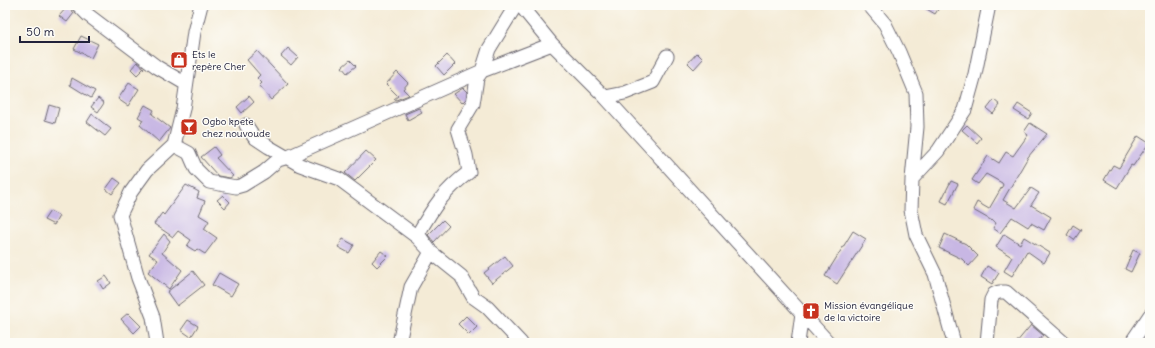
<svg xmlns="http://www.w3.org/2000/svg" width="1155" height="348" font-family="Delius,sans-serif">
<rect width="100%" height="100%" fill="#fdfcf7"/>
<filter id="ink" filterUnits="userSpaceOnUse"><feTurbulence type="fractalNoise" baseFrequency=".025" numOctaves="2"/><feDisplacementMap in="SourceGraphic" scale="8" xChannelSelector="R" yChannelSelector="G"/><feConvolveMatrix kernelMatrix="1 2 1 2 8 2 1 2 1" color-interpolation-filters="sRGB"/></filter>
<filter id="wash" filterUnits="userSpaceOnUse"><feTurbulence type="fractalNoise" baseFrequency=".012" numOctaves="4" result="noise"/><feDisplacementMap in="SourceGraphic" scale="16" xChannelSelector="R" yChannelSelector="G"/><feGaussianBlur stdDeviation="0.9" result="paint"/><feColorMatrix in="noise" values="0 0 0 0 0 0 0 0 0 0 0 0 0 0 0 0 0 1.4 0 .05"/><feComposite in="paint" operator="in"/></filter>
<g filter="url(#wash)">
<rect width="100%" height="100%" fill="#f4ebd6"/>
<g id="blocks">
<path fill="#c8b7e4" d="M 920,5 L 941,5 L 935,14 Z
M 68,6 L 74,13 L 67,22 L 59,16 Z
M 81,36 L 98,44 L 91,58 L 74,49 Z
M 288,48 L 298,57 L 291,65 L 281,56 Z
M 257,51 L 288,84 L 271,100 L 259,86 L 262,83 L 257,78 L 260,75 L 247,60 Z
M 697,53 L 703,59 L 694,69 L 688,63 Z
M 447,55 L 455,64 L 444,75 L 436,66 Z
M 350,60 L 356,66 L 347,73 L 342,67 Z
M 137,62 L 144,68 L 137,75 L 131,69 Z
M 397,72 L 408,83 L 403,89 L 409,95 L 396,100 L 394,99 L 398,96 L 386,84 Z
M 72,78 L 95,91 L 91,98 L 70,85 Z
M 129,83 L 139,89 L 128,106 L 118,99 Z
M 463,88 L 467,92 L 466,99 L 462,103 L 454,94 Z
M 249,96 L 254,102 L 242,113 L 237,107 Z
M 98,98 L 104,103 L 98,112 L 91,107 Z
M 994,100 L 1000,105 L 993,114 L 987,109 Z
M 1018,104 L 1032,113 L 1028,119 L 1014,110 Z
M 49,105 L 59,108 L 55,123 L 45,120 Z
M 145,105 L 154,110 L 152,114 L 170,128 L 159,142 L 140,125 L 143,120 L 138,117 Z
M 419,108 L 422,112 L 408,120 L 405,114 Z
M 92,114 L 111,129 L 105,136 L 87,122 Z
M 1030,123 L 1047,134 L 1028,157 L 1003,200 L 1016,208 L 1031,188 L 1039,193 L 1031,205 L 1051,217 L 1044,230 L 1031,223 L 1028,227 L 1012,217 L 1000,233 L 993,228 L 996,223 L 973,210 L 977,202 L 989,209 L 1003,185 L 1002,183 L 986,174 L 978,184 L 972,180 L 988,156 L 999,163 L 1006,152 L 1013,156 L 1028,135 L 1024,132 Z
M 967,125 L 981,138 L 977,143 L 962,130 Z
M 1138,136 L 1149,143 L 1133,166 L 1131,165 L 1117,188 L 1104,180 L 1113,165 L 1119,168 Z
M 214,147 L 220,155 L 216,158 L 233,176 L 230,178 L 218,176 L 201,157 Z
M 366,151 L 376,160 L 355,181 L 345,173 Z
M 114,178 L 121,183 L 112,194 L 106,189 Z
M 951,181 L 958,184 L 947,204 L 941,201 Z
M 186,185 L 199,192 L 197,198 L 205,201 L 199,215 L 209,221 L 204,229 L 217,238 L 205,254 L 197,249 L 195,251 L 187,246 L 191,240 L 178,231 L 173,237 L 154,224 L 162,213 L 164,215 Z
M 223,195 L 230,202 L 225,208 L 217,200 Z
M 50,211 L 59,216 L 54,225 L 44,220 Z
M 443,220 L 449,226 L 434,242 L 428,235 Z
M 1073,225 L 1081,230 L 1074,240 L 1067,235 Z
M 853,231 L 866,239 L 837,284 L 825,276 Z
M 164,234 L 170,241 L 162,253 L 182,270 L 169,289 L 148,272 L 158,260 L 149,254 Z
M 945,234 L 966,244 L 978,256 L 969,266 L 962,259 L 939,248 Z
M 1004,234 L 1020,244 L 1024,237 L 1050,253 L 1044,263 L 1027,251 L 1012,276 L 1004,271 L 1012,257 L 996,247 Z
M 343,239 L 354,245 L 349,253 L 338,247 Z
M 1133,250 L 1140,253 L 1131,272 L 1125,269 Z
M 381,251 L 388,256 L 377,267 L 372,262 Z
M 505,256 L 513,266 L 492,283 L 484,273 Z
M 987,266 L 999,273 L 992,284 L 981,277 Z
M 193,271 L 204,285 L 177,306 L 167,292 Z
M 219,273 L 238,284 L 231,296 L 212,285 Z
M 106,276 L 111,283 L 103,289 L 98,281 Z
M 128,313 L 141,326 L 134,333 L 121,319 Z
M 466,316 L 477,327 L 469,335 L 458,324 Z
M 188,320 L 198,326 L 191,337 L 181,330 Z
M 1031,325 L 1043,335 L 1036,343 L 1016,343 Z"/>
</g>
</g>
<g filter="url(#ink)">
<use href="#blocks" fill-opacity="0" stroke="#6c6871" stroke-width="1"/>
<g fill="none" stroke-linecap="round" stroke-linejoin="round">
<g stroke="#6c6871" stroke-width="15">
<path id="minor" d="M 78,5 L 88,15 L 157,67 L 186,84
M 520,5 L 552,44 L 605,97 L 829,343
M 869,5 L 885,24 L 899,52 L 916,93 L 917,127 L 912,179 L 911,210 L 916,235 L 935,274 L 954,343
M 605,97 L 625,93 L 653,82 L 667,56
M 246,125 L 254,137 L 269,147 L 300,165 L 339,179 L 417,237 L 431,252 L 461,276 L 473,297 L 487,307 L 521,343
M 174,145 L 189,153 L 196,169 L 209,182 L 236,187 L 243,185 L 264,172 L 278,160 L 288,157 L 482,71 L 552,44
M 912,179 L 938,151 L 965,110 L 975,74 L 989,5
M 157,343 L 153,317 L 138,278 L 120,215 L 131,192 L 147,170 L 174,145 L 183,109 L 194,32 L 201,5
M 399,343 L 411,287 L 431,252 L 418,234 C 434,206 443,192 469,172 L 466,155 L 458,129 L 473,104 L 477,78 L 482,71 L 489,49 L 516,5
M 798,343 L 802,313
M 987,343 L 991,300 L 994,294 L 999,292 L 1006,292 L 1064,343
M 1131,343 L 1150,315"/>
</g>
<use href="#minor" stroke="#fff" stroke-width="13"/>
</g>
</g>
<defs>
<g id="shop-square" transform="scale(0.9)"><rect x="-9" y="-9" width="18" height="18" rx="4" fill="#c8321e" stroke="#fdfcf7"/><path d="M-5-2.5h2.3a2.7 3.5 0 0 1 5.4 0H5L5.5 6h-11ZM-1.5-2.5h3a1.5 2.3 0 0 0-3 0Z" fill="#fff"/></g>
<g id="bar-square" transform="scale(0.9)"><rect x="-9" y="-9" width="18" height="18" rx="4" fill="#c8321e" stroke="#fdfcf7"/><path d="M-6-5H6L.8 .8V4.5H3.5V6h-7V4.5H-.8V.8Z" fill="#fff"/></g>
<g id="church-square" transform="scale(0.9)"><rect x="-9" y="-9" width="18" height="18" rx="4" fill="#c8321e" stroke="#fdfcf7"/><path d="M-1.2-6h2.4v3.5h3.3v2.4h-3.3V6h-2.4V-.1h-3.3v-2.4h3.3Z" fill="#fff"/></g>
</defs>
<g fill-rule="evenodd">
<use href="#shop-square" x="179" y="60"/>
<use href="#bar-square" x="189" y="127"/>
<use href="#church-square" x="811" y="311"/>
</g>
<g text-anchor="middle" stroke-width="3" stroke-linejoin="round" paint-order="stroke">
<g font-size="10" fill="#22223b" stroke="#fdfcf7" text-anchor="start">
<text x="192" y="58">Ets le<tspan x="192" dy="12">repère Cher</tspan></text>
<text x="202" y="125">Ogbo kpete<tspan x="202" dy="12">chez nouvoude</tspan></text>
<text x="824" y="309">Mission évangélique<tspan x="824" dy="12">de la victoire</tspan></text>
</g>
</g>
<rect width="1155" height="348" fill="none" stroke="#fdfcf7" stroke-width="20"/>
<path d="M20 36v6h69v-6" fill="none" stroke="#22223b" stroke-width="2"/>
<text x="26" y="36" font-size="12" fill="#22223b" stroke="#fdfcf7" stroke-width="3" paint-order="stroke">50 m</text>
</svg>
